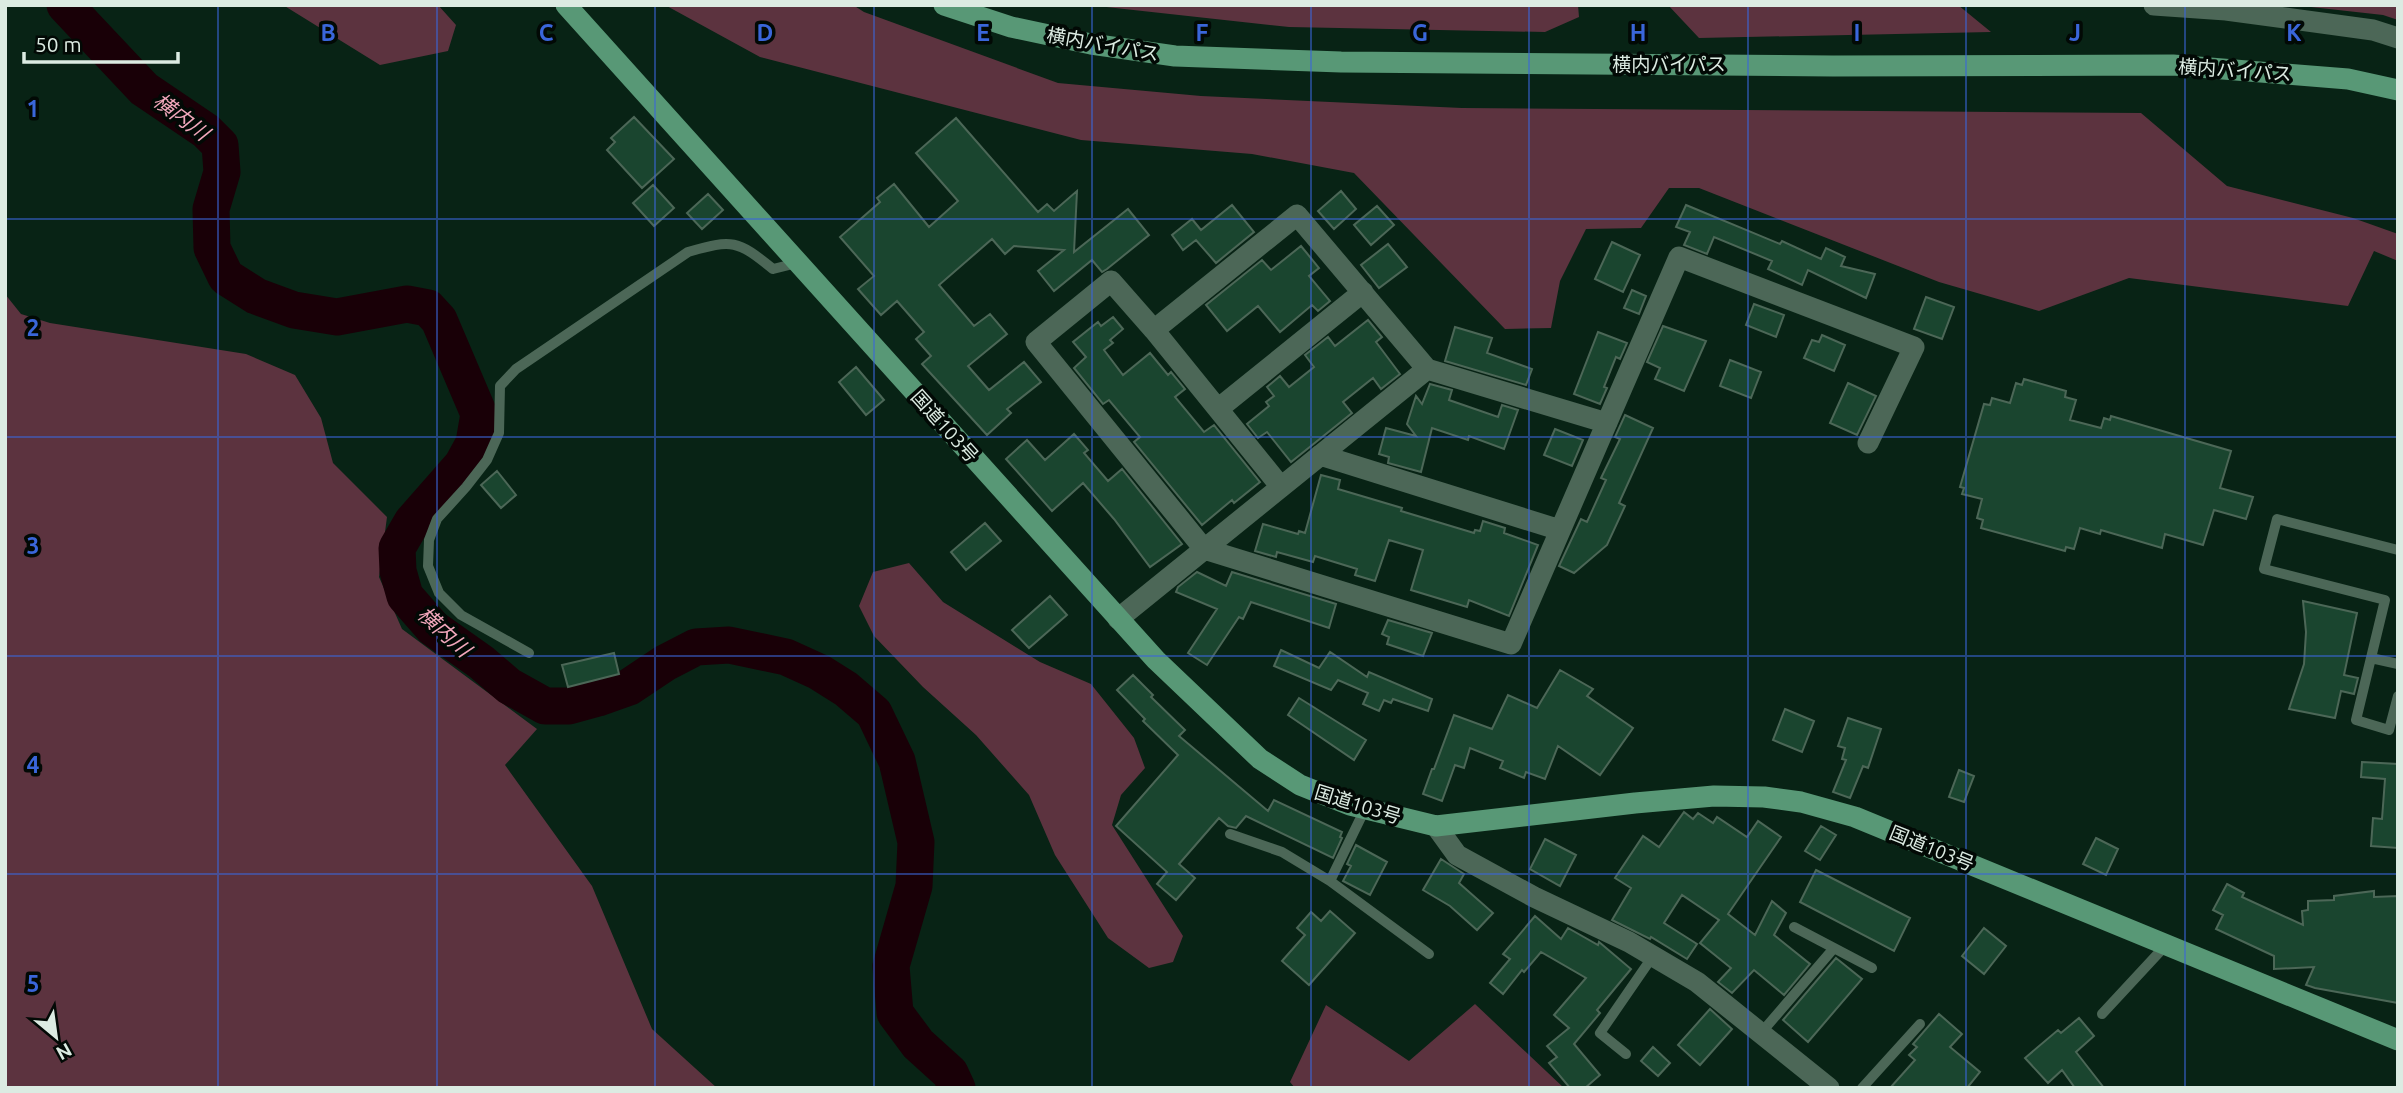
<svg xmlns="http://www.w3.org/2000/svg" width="2403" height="1093" font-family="Ubuntu,'Noto Sans JP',sans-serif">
<rect width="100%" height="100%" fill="#082315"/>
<path fill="#5c333f" d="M 283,5 L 438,5 L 456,25 L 448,51 L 380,65 Z
M 665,5 L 853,5 L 864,12 L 1058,83 L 1201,96 L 1462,108 L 2141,113 L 2227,186 L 2353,218 L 2398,234 L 2398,261 L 2374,251 L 2348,306 L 2129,278 L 2039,311 L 1939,282 L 1699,188 L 1669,188 L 1641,228 L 1586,229 L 1560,281 L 1551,328 L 1505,329 L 1354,173 L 1252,154 L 1081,140 L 760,57 Z
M 1088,5 L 1578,5 L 1579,17 L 1545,32 L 1289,27 Z
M 1668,5 L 1958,5 L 1991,32 L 1699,38 Z
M 2293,5 L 2398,5 L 2398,20 L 2383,15 Z
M 5,294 L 21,314 L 50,323 L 246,354 L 295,375 L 321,418 L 333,463 L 387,517 L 379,577 L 402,629 L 537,729 L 505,765 L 592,886 L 652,1029 L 717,1088 L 5,1088 Z
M 909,563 L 943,602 L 1040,662 L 1091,684 L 1134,738 L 1145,768 L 1121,795 L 1112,825 L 1183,936 L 1173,962 L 1149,968 L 1108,938 L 1055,855 L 1029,795 L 976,735 L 923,687 L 874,636 L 859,606 L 873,572 Z
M 1475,1004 L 1564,1088 L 1295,1088 L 1290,1082 L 1326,1005 L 1409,1061 Z"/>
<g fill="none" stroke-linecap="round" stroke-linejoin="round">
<path stroke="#190007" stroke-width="37" d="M 65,5 L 144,89 L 206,131 L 220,145 L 222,172 L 211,209 L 212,248 L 226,277 L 256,296 L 294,310 L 337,317 L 407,304 L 428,308 L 439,320 L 479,414 L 474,443 L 462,465 L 412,522 L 397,548 L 398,571 L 405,596 L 433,628 L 481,662 L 509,686 L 545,706 L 569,706 L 598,698 L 629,687 L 665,663 L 696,647 L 729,645 L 786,657 L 819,672 L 846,689 L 874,713 L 897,761 L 916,842 L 914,886 L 891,966 L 895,1013 L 918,1044 L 950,1073 L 957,1088"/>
</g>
<path fill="#1a452f" stroke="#4c6757" stroke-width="2" d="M 634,117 L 674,159 L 642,188 L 607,150 L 615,142 L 611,138 Z
M 956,118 L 1038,212 L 1047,204 L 1054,211 L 1077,191 L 1074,252 L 1128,209 L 1149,235 L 1107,269 L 1102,272 L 1092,260 L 1054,291 L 1038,271 L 1064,250 L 1014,246 L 1005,254 L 992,239 L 939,285 L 974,326 L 990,314 L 1007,334 L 968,366 L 989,390 L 1024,362 L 1041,382 L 1007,409 L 1011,413 L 987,435 L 922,364 L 931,356 L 916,339 L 924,332 L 897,301 L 881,315 L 858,289 L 874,276 L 840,237 L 880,202 L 877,198 L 894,184 L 929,227 L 958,201 L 916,153 Z
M 653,185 L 674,208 L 654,226 L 633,203 Z
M 1341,191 L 1356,209 L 1334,229 L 1318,211 Z
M 708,194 L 723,210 L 702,229 L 687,213 Z
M 1232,205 L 1254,232 L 1216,263 L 1196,240 L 1183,250 L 1172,235 L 1192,219 L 1201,230 Z
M 1686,205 L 1780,244 L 1782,241 L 1821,259 L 1826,248 L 1845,257 L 1841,266 L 1875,274 L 1866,298 L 1808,270 L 1802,285 L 1768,269 L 1772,261 L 1714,237 L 1707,254 L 1684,245 L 1690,232 L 1676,227 Z
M 1377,206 L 1394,225 L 1371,245 L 1354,225 Z
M 1612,242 L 1640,255 L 1623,292 L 1595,279 Z
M 1388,244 L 1407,267 L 1379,288 L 1361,265 Z
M 1301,246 L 1319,268 L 1309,276 L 1330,301 L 1318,311 L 1312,305 L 1280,332 L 1258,306 L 1227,331 L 1206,305 L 1262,260 L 1271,270 Z
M 1632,290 L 1646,296 L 1639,314 L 1624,308 Z
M 1926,297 L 1954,307 L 1942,339 L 1914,329 Z
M 1754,304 L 1784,315 L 1776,337 L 1746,325 Z
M 1113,317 L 1123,329 L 1110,340 L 1113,343 L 1104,350 L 1123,375 L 1150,353 L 1168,375 L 1171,372 L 1185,389 L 1175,397 L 1204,432 L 1214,425 L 1260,482 L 1234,503 L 1232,500 L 1202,525 L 1134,442 L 1140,437 L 1109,400 L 1103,404 L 1074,368 L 1086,357 L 1073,342 L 1098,322 L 1101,326 Z
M 1368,320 L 1382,337 L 1376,342 L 1400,374 L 1381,389 L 1373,378 L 1343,402 L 1352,413 L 1291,462 L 1267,432 L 1258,438 L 1247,424 L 1269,406 L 1266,402 L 1274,396 L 1267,387 L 1280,376 L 1289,387 L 1314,367 L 1305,355 L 1328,337 L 1335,346 Z
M 1663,326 L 1706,341 L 1684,391 L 1655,379 L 1660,368 L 1647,362 Z
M 1455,327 L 1492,338 L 1487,353 L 1532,369 L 1526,385 L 1445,361 Z
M 1598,332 L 1627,343 L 1620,359 L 1616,357 L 1604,387 L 1607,388 L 1600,404 L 1574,394 Z
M 1822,335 L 1845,345 L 1834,371 L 1804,358 L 1812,340 L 1819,342 Z
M 1730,360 L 1761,372 L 1751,398 L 1720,386 Z
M 856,367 L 884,400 L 866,415 L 839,382 Z
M 2024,379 L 2066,391 L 2065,397 L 2076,400 L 2070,420 L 2101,428 L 2104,418 L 2110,420 L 2111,416 L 2231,451 L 2220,488 L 2253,497 L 2246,519 L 2214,510 L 2203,545 L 2165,534 L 2162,548 L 2101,530 L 2100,534 L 2080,528 L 2074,549 L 2066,547 L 2065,551 L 1981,528 L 1983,520 L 1977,518 L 1982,499 L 1962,494 L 1964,488 L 1960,487 L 1984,404 L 1990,405 L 1992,398 L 2010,403 L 2016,383 L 2022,385 Z
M 1848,383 L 1876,396 L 1857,435 L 1830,423 Z
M 1430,384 L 1452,390 L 1449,400 L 1498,417 L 1502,405 L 1518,410 L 1504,449 L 1469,436 L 1468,440 L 1432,428 L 1421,472 L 1388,463 L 1389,457 L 1379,454 L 1386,428 L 1416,436 L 1407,424 L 1416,396 L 1422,404 Z
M 1625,415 L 1653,428 L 1619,503 L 1625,506 L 1607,545 L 1574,573 L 1559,566 L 1581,519 L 1587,522 L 1606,480 L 1601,478 L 1620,439 L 1615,437 Z
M 1555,429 L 1583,440 L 1572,466 L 1544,455 Z
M 1074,434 L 1088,450 L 1084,453 L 1108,481 L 1122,469 L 1182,544 L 1150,567 L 1114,519 L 1083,483 L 1052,511 L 1006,459 L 1027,440 L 1045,460 Z
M 497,471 L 516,495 L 501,508 L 481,485 Z
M 1321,475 L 1340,480 L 1338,489 L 1402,508 L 1401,511 L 1474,533 L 1475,530 L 1480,531 L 1483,521 L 1505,528 L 1504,533 L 1538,545 L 1509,616 L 1469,600 L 1467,607 L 1411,590 L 1423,550 L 1389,540 L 1375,581 L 1355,575 L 1357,569 L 1315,556 L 1313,562 L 1277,552 L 1276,557 L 1255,551 L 1263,524 L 1298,534 L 1299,531 L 1305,533 Z
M 985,523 L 1001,541 L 966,570 L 951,552 Z
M 1197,572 L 1226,586 L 1232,572 L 1336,604 L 1329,628 L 1251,602 L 1243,619 L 1239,617 L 1207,665 L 1188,653 L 1217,609 L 1176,592 L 1178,587 Z
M 1050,596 L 1067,615 L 1029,648 L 1012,630 Z
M 2303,601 L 2357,613 L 2344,675 L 2358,678 L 2354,694 L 2341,691 L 2335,718 L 2289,709 L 2304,664 L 2306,632 Z
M 1388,620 L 1432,633 L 1423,656 L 1387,644 L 1389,637 L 1382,634 Z
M 1281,650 L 1319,668 L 1330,652 L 1367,677 L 1369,672 L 1432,699 L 1428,711 L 1393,699 L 1391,703 L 1384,700 L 1379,711 L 1363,704 L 1368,693 L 1338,680 L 1331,690 L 1274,666 Z
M 614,653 L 619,674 L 568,687 L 562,665 Z
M 1560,670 L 1593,689 L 1587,696 L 1633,728 L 1600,775 L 1558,746 L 1545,779 L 1526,772 L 1524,778 L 1500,768 L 1503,761 L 1470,748 L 1464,768 L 1455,765 L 1442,801 L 1423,794 L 1432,769 L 1434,769 L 1454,715 L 1492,729 L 1508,695 L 1537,708 Z
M 1133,675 L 1153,695 L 1151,697 L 1185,730 L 1179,736 L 1268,811 L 1274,800 L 1342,832 L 1340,837 L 1342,838 L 1333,858 L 1246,816 L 1236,828 L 1228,826 L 1219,818 L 1179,864 L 1195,878 L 1176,900 L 1157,884 L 1167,872 L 1116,826 L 1178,755 L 1143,721 L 1145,719 L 1117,690 Z
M 1299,698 L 1366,740 L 1354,760 L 1288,715 Z
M 1785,709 L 1814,721 L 1802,752 L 1773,740 Z
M 1848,718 L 1881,729 L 1868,768 L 1863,766 L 1850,798 L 1833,792 L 1846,760 L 1842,759 L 1845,748 L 1838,746 Z
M 2362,762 L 2398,764 L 2398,848 L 2371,846 L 2373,818 L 2382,819 L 2385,779 L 2361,777 Z
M 1959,770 L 1974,776 L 1964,802 L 1949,797 Z
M 1684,812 L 1693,819 L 1698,813 L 1713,823 L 1717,817 L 1747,837 L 1758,821 L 1781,837 L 1728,914 L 1755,935 L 1772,901 L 1786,913 L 1774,935 L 1810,964 L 1784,995 L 1754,970 L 1732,993 L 1718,982 L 1731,968 L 1700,943 L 1719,920 L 1682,895 L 1664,923 L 1697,944 L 1687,959 L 1651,937 L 1650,939 L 1612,920 L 1631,888 L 1615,878 L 1643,836 L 1659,847 Z
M 1821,826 L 1836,835 L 1820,860 L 1805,851 Z
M 2096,838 L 2118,849 L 2106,875 L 2083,864 Z
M 1545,839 L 1576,855 L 1560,886 L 1530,869 Z
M 1356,845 L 1387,862 L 1370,895 L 1343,881 L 1351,866 L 1347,864 Z
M 1441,859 L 1464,874 L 1459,883 L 1493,913 L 1477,930 L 1450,906 L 1423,890 Z
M 1816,870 L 1910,918 L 1894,951 L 1800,902 Z
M 2227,884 L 2244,893 L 2242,897 L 2303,925 L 2302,911 L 2308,910 L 2308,901 L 2334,900 L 2334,896 L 2374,891 L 2374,897 L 2398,896 L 2398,1003 L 2315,988 L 2306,985 L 2314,967 L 2274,969 L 2274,956 L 2216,929 L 2223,915 L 2213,910 Z
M 1330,911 L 1355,933 L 1309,985 L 1282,961 L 1305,935 L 1297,928 L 1311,912 L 1321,921 Z
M 1535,916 L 1561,939 L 1568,928 L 1598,945 L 1599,942 L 1631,969 L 1597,1010 L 1600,1013 L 1574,1044 L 1600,1075 L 1585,1088 L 1570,1088 L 1549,1063 L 1557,1057 L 1547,1046 L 1569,1028 L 1554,1015 L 1586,978 L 1541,952 L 1524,972 L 1522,970 L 1503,994 L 1490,983 L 1510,959 L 1503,954 Z
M 1984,928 L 2006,946 L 1984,974 L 1962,956 Z
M 1836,958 L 1862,979 L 1808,1042 L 1783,1020 Z
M 1710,1009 L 1732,1029 L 1700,1065 L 1678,1045 Z
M 1939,1014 L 1962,1034 L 1950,1047 L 1980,1072 L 1967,1088 L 1890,1088 L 1915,1060 L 1909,1055 L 1917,1047 L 1913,1044 Z
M 2079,1018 L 2094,1036 L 2076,1052 L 2104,1088 L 2075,1088 L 2062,1070 L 2048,1083 L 2025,1058 L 2058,1030 L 2061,1033 Z
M 1653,1047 L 1670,1063 L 1658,1076 L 1641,1061 Z"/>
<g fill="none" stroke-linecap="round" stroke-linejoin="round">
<path stroke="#4c6757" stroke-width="10" d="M 2398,550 L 2277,519 L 2264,569 L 2385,600 L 2356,720 L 2389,730 L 2398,696
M 529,653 L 461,615 L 439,593 L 428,566 L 429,540 L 437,519 L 466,487 L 487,460 L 499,433 L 500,386 L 516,369 L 688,252 C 733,239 737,240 773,269 L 797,263
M 2371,658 L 2398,664
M 1230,834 L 1282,852 L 1330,881 L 1429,954
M 1330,881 L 1365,809
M 1794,927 L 1872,968
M 2102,1014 L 2166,945
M 1761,1033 L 1834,948
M 1626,1054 L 1600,1033 L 1653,956
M 1862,1088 L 1920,1024"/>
<path stroke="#4c6757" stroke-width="21" d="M 2154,5 L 2226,10 L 2373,30 L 2398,38
M 1154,330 L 1281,487
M 1218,409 L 1363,292
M 1607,423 L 1427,369 L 1297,215 L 1154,330 L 1111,281 L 1036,342 L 1204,549 L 1511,644 C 1566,515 1623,386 1679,257 L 1914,347 L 1868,443
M 1320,455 L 1560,530
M 1118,619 L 1427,369
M 1436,826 L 1457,855 L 1534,897 L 1629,942 L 1697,982 L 1829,1088"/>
<path stroke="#589876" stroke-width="21" d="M 566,5 L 1156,660 L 1260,759 L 1300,785 L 1350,805 L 1436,826 L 1635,803 L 1714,796 L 1764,797 L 1801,802 L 1855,817 L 2398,1040
M 944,5 L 1011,27 L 1091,44 L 1175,56 L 1341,62 L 1833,66 L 2173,65 L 2348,79 L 2398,90"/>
</g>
<path fill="none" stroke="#3a66da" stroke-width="2" stroke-opacity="0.55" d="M 218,5 L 218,1088M 437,5 L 437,1088M 655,5 L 655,1088M 874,5 L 874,1088M 1092,5 L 1092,1088M 1311,5 L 1311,1088M 1529,5 L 1529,1088M 1748,5 L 1748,1088M 1966,5 L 1966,1088M 2185,5 L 2185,1088M 5,219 L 2398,219M 5,437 L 2398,437M 5,656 L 2398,656M 5,874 L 2398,874"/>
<g text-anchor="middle" stroke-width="7" stroke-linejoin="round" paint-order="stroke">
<g font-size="19" fill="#dcebe2" stroke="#020905">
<text transform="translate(1103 44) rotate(10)" y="7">横内バイパス</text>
<text x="1669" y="71">横内バイパス</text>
<text transform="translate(2235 70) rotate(4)" y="7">横内バイパス</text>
<text transform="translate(945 426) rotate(48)" y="7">国道103号</text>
<text transform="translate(1358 804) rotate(17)" y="7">国道103号</text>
<text transform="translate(1932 848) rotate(22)" y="7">国道103号</text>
</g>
<g font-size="21" font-style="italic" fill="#f1a7bb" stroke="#020905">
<text transform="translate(181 117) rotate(37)" y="7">横内川</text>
<text transform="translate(444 632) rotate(42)" y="7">横内川</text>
</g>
</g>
<g font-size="23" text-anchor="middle" font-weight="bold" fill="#3a66da" stroke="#020905" stroke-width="7" stroke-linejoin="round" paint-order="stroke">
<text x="328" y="41">B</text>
<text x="546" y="41">C</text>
<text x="765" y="41">D</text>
<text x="983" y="41">E</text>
<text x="1202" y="41">F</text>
<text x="1420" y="41">G</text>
<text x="1638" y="41">H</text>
<text x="1857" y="41">I</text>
<text x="2075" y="41">J</text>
<text x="2294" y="41">K</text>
<text x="33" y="117">1</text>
<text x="33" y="336">2</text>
<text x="33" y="554">3</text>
<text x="33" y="773">4</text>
<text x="33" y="992">5</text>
</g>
<rect width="2403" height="1093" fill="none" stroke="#dcebe2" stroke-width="14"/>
<g transform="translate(56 1037) rotate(151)" stroke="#020905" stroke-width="5" paint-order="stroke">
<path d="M0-5L12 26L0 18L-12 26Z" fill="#dcebe2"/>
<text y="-10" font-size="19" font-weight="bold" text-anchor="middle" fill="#dcebe2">N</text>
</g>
<path d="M24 52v10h154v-10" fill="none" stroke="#dcebe2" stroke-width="3.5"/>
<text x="35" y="52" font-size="21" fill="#dcebe2" stroke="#020905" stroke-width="5" paint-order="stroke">50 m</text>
</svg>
